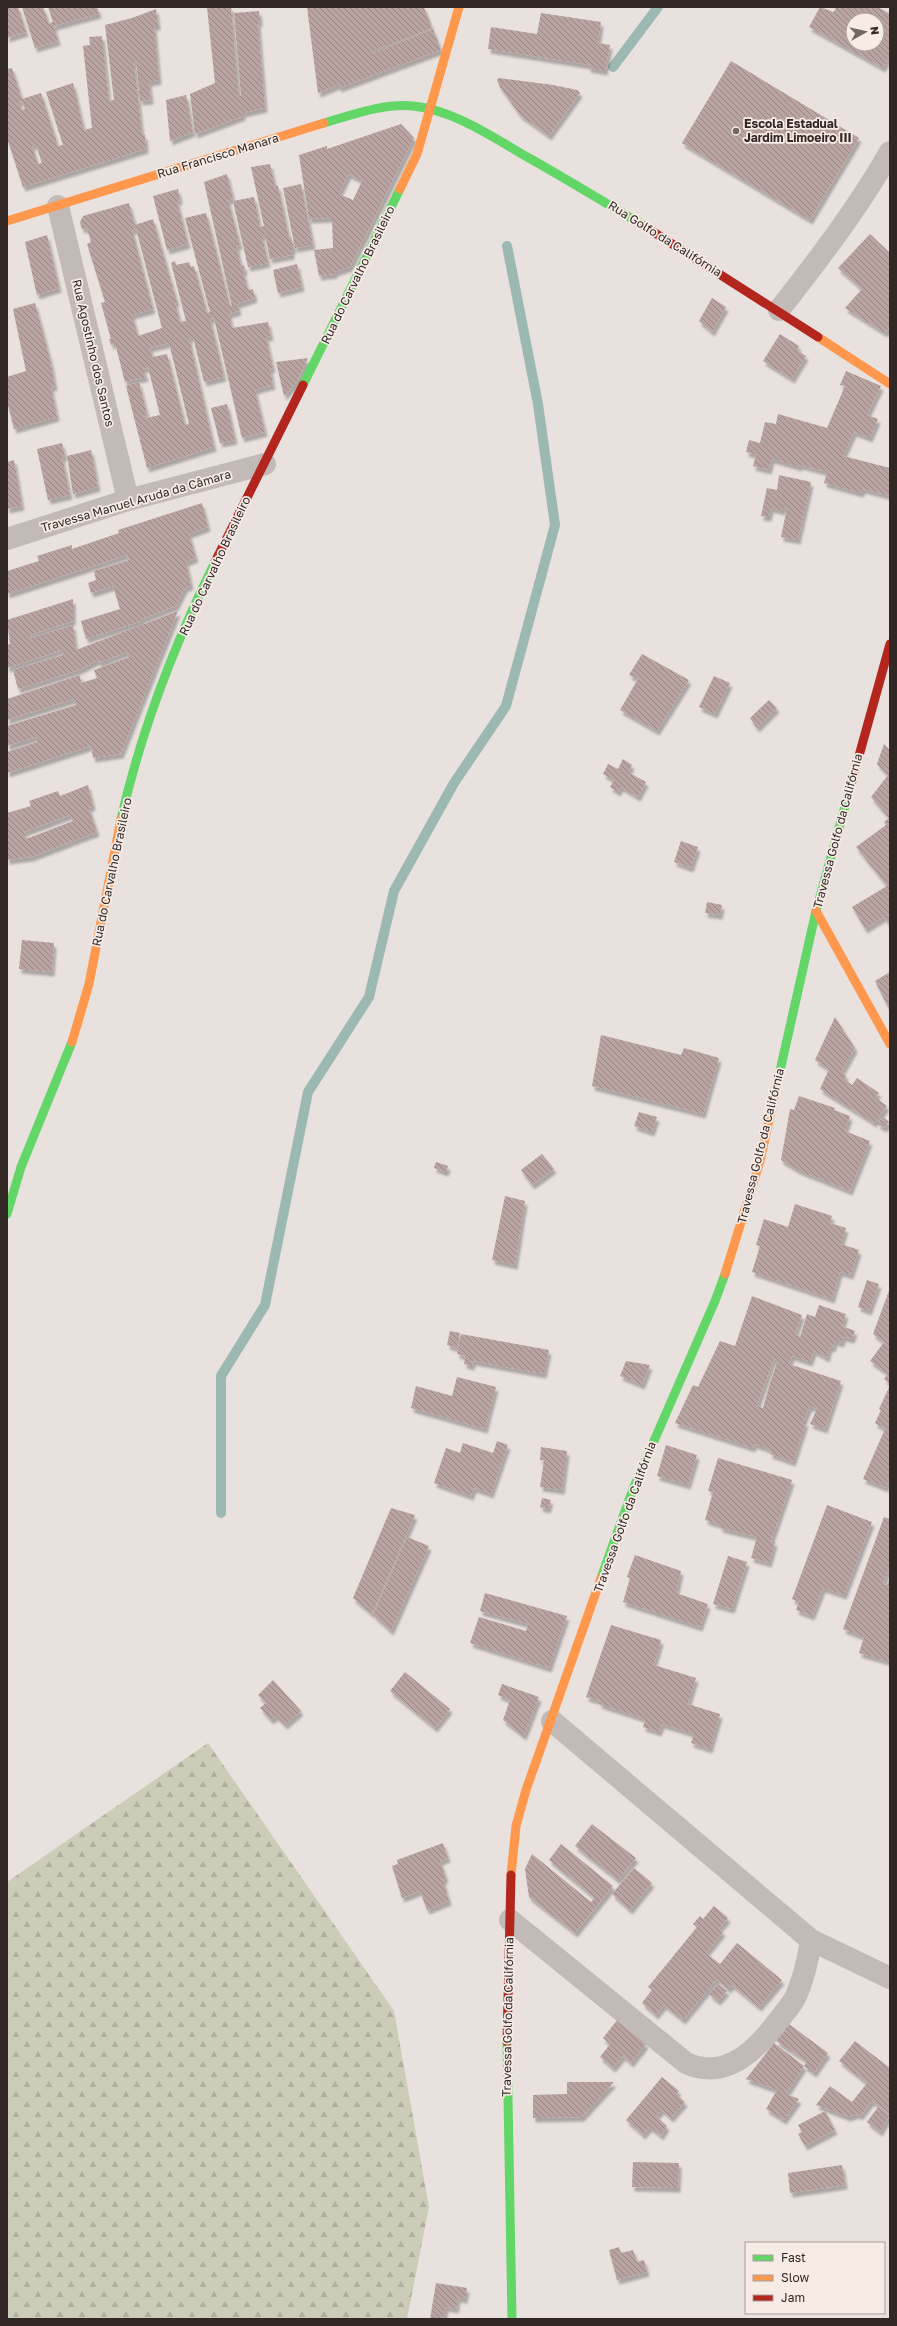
<svg xmlns="http://www.w3.org/2000/svg" width="897" height="2326" font-family="'Golos Text',sans-serif">
<defs>
<pattern id="forest-firs" width="22" height="20" patternUnits="userSpaceOnUse"><rect width="22" height="20" fill="#ccccb9"/><path d="M5 1l3.5 6h-7zM16 11l3.5 6h-7z" fill="#b0af9f"/></pattern>
<pattern id="building-back-hatch" width="6" height="6" patternUnits="userSpaceOnUse"><rect width="6" height="6" fill="#baa4a2"/><path d="M-1 5l2 2M0 0l6 6M5-1l2 2" fill="none" stroke="#988684"/></pattern>
<filter id="shadow"><feDropShadow dx="2.5" dy="4.5" stdDeviation="1" flood-color="#0004"/></filter>
</defs>
<rect width="100%" height="100%" fill="#e8e1de"/>
<path fill="url(#forest-firs)" d="M 208,1743 L 394,2011 L 429,2207 L 407,2319 L 7,2319 L 7,1882 Z"/>
<g fill="none" stroke-linecap="round" stroke-linejoin="round">
<path stroke="#9cb8b3" stroke-width="10" d="M 613,67 L 658,7
M 221,1513 L 221,1376 L 265,1305 L 308,1092 L 369,997 L 394,891 L 454,783 L 506,706 L 555,525 L 538,404 L 507,246"/>
</g>
<path fill="url(#building-back-hatch)" fill-rule="evenodd" filter="url(#shadow)" d="M 7,7 L 18,7 L 26,32 L 7,38 Z
M 22,7 L 43,7 L 49,24 L 53,22 L 48,7 L 97,7 L 99,14 L 54,26 L 58,41 L 35,48 Z
M 207,7 L 231,7 L 239,96 L 241,96 L 234,13 L 259,11 L 260,22 L 258,23 L 265,108 L 243,113 L 243,116 L 195,134 L 190,94 L 215,83 Z
M 307,7 L 424,7 L 432,28 L 371,52 L 372,54 L 433,29 L 441,50 L 339,88 L 338,85 L 318,93 Z
M 820,7 L 833,12 L 836,9 L 833,7 L 878,7 L 890,14 L 890,55 L 883,68 L 809,27 ZM 853,20 L 877,20 L 877,44 L 853,44 Z
M 156,9 L 158,26 L 154,26 L 159,80 L 149,82 L 151,100 L 140,101 L 136,61 L 134,61 L 142,135 L 145,135 L 146,149 L 23,187 L 7,138 L 7,69 L 12,68 L 22,99 L 41,93 L 58,146 L 63,145 L 46,92 L 73,83 L 84,130 L 92,128 L 83,46 L 90,45 L 89,37 L 102,36 L 109,101 L 114,100 L 105,25 L 132,18 ZM 22,101 L 25,109 L 22,110 L 19,102 ZM 36,145 L 42,163 L 38,164 L 32,146 Z
M 541,13 L 601,22 L 598,43 L 610,45 L 605,71 L 588,68 L 589,65 L 488,49 L 491,27 L 537,34 Z
M 731,61 L 859,138 L 810,220 L 682,143 Z
M 499,78 L 553,85 L 577,90 L 580,93 L 549,136 L 520,115 L 500,87 L 497,80 Z
M 186,95 L 193,132 L 170,141 L 166,100 Z
M 401,124 L 414,138 L 350,267 L 335,272 L 335,274 L 319,276 L 314,250 L 333,248 L 332,218 L 309,219 L 299,155 L 327,146 L 327,149 ZM 349,174 L 362,181 L 353,200 L 339,194 Z
M 270,164 L 275,186 L 278,186 L 289,238 L 291,237 L 294,249 L 292,249 L 292,255 L 270,259 L 265,235 L 262,236 L 268,263 L 248,267 L 233,201 L 254,197 L 260,227 L 264,226 L 251,167 Z
M 227,174 L 233,199 L 228,200 L 240,245 L 237,246 L 238,253 L 241,266 L 244,265 L 245,271 L 243,271 L 248,290 L 253,289 L 255,298 L 237,304 L 239,311 L 229,314 L 232,328 L 268,322 L 271,336 L 266,337 L 273,368 L 270,369 L 273,385 L 255,390 L 265,432 L 242,438 L 214,318 L 210,319 L 224,377 L 204,382 L 193,337 L 189,338 L 214,447 L 147,468 L 126,386 L 139,382 L 147,414 L 145,415 L 146,418 L 160,415 L 148,367 L 143,369 L 146,377 L 125,382 L 115,343 L 111,345 L 109,339 L 111,339 L 101,303 L 105,302 L 87,244 L 91,242 L 87,228 L 82,229 L 80,222 L 83,216 L 129,203 L 135,225 L 153,219 L 177,302 L 175,302 L 180,322 L 186,321 L 171,263 L 175,261 L 176,265 L 189,262 L 191,267 L 194,266 L 207,313 L 210,312 L 185,218 L 206,213 L 230,306 L 232,306 L 204,182 ZM 136,229 L 162,328 L 138,336 L 132,315 L 153,309 L 132,230 ZM 169,343 L 189,424 L 185,425 L 167,354 L 152,357 L 150,348 Z
M 301,184 L 313,245 L 295,248 L 283,188 Z
M 178,189 L 180,200 L 177,201 L 188,244 L 167,250 L 153,196 Z
M 870,234 L 890,253 L 890,327 L 885,333 L 845,308 L 862,289 L 838,268 Z
M 47,235 L 59,288 L 37,295 L 25,242 Z
M 297,264 L 302,287 L 278,293 L 273,270 Z
M 712,298 L 726,307 L 712,332 L 699,321 Z
M 35,303 L 51,363 L 55,386 L 51,387 L 57,417 L 14,429 L 7,401 L 7,377 L 26,371 L 13,309 Z
M 780,334 L 799,346 L 797,350 L 806,356 L 792,379 L 763,361 Z
M 308,358 L 296,383 L 284,396 L 276,362 Z
M 846,371 L 881,386 L 867,415 L 878,419 L 870,438 L 854,432 L 843,456 L 890,468 L 890,496 L 863,489 L 861,493 L 824,483 L 827,472 L 800,465 L 800,467 L 772,459 L 769,470 L 753,466 L 756,455 L 746,452 L 749,440 L 760,443 L 765,422 L 776,424 L 778,414 L 827,428 L 845,386 L 840,385 Z
M 227,404 L 235,440 L 220,443 L 211,408 Z
M 62,443 L 65,457 L 62,457 L 70,495 L 48,500 L 37,449 Z
M 91,450 L 98,487 L 73,494 L 67,456 Z
M 14,460 L 22,506 L 7,509 L 7,462 Z
M 779,475 L 811,482 L 798,540 L 781,537 L 787,508 L 783,508 L 783,511 L 771,508 L 769,517 L 761,516 L 767,488 L 777,490 Z
M 202,503 L 208,527 L 189,534 L 196,558 L 186,562 L 191,585 L 185,588 L 176,606 L 142,619 L 142,621 L 86,639 L 81,621 L 120,609 L 113,586 L 91,593 L 88,583 L 96,580 L 94,571 L 129,560 L 127,555 L 7,594 L 7,571 L 39,561 L 37,556 L 72,545 L 72,549 L 119,533 L 118,530 Z
M 73,599 L 73,621 L 30,635 L 31,638 L 73,625 L 76,650 L 178,611 L 121,754 L 93,758 L 91,746 L 7,773 L 7,752 L 37,742 L 36,737 L 7,746 L 7,726 L 76,705 L 74,699 L 7,720 L 7,699 L 80,675 L 81,683 L 97,678 L 94,670 L 129,657 L 127,652 L 99,663 L 98,660 L 79,670 L 18,689 L 13,670 L 63,655 L 62,650 L 7,668 L 7,645 L 10,644 L 7,620 Z
M 642,654 L 689,680 L 657,731 L 620,710 L 638,679 L 629,675 Z
M 714,676 L 730,683 L 715,714 L 699,707 Z
M 769,700 L 777,708 L 757,728 L 750,718 Z
M 884,744 L 890,750 L 890,926 L 884,917 L 865,929 L 852,907 L 887,886 L 856,847 L 886,825 L 884,822 L 889,818 L 871,797 L 888,775 L 877,764 Z
M 623,759 L 632,765 L 628,772 L 646,782 L 638,797 L 621,787 L 618,792 L 610,787 L 614,780 L 603,774 L 608,764 L 618,769 Z
M 88,785 L 93,806 L 89,808 L 97,832 L 31,857 L 7,860 L 7,813 L 31,806 L 29,801 L 58,791 L 60,796 ZM 70,815 L 73,821 L 26,839 L 24,832 Z
M 681,841 L 698,847 L 691,868 L 674,862 Z
M 707,902 L 722,905 L 720,915 L 705,913 Z
M 22,940 L 54,943 L 52,972 L 19,969 Z
M 890,972 L 890,1011 L 875,981 Z
M 835,1017 L 855,1048 L 842,1071 L 846,1076 L 844,1079 L 852,1085 L 857,1078 L 879,1093 L 875,1097 L 887,1106 L 874,1123 L 820,1089 L 829,1069 L 815,1060 Z
M 601,1035 L 681,1055 L 684,1048 L 719,1058 L 703,1114 L 592,1086 Z
M 799,1096 L 835,1108 L 834,1110 L 850,1116 L 845,1131 L 870,1141 L 850,1191 L 798,1170 L 781,1160 L 790,1109 L 794,1110 Z
M 639,1112 L 657,1117 L 652,1132 L 634,1126 Z
M 883,1117 L 889,1122 L 884,1128 L 877,1124 Z
M 542,1154 L 554,1169 L 532,1185 L 521,1170 Z
M 436,1162 L 448,1166 L 446,1172 L 434,1168 Z
M 505,1196 L 525,1201 L 515,1265 L 492,1260 Z
M 795,1204 L 832,1216 L 830,1223 L 846,1228 L 841,1244 L 859,1250 L 851,1275 L 840,1272 L 832,1299 L 752,1272 L 760,1246 L 756,1245 L 764,1219 L 788,1227 Z
M 867,1280 L 879,1284 L 869,1311 L 858,1307 Z
M 890,1288 L 890,1384 L 884,1379 L 888,1374 L 870,1361 L 884,1342 L 873,1334 Z
M 752,1296 L 802,1315 L 795,1335 L 798,1336 L 800,1337 L 807,1314 L 815,1317 L 819,1305 L 846,1314 L 842,1326 L 855,1331 L 852,1339 L 844,1337 L 841,1343 L 835,1341 L 833,1348 L 830,1347 L 827,1358 L 814,1351 L 810,1362 L 792,1356 L 789,1364 L 841,1381 L 825,1429 L 810,1424 L 817,1409 L 810,1406 L 803,1422 L 806,1422 L 793,1462 L 770,1454 L 771,1450 L 754,1444 L 753,1448 L 675,1423 L 693,1385 L 698,1387 L 720,1341 L 735,1346 ZM 774,1359 L 778,1360 L 770,1383 L 763,1408 L 757,1406 Z
M 450,1331 L 460,1333 L 457,1348 L 447,1345 Z
M 461,1334 L 549,1350 L 544,1374 L 473,1361 L 472,1366 L 464,1364 L 465,1356 L 457,1354 Z
M 626,1361 L 650,1365 L 642,1385 L 620,1376 Z
M 457,1377 L 496,1387 L 485,1429 L 411,1408 L 416,1386 L 452,1396 Z
M 890,1385 L 890,1483 L 888,1482 L 886,1488 L 863,1479 L 885,1429 L 875,1423 L 881,1410 L 879,1409 Z
M 497,1441 L 508,1445 L 491,1494 L 474,1488 L 471,1496 L 434,1483 L 446,1448 L 460,1453 L 463,1443 L 493,1453 Z
M 666,1445 L 697,1455 L 688,1485 L 657,1476 Z
M 541,1447 L 567,1451 L 562,1490 L 540,1487 L 544,1460 L 540,1460 Z
M 718,1458 L 792,1480 L 771,1541 L 775,1542 L 769,1563 L 751,1558 L 757,1537 L 720,1528 L 721,1525 L 705,1520 L 713,1492 L 708,1491 Z
M 542,1498 L 551,1500 L 548,1509 L 540,1507 Z
M 827,1505 L 872,1522 L 844,1595 L 823,1588 L 812,1616 L 796,1610 L 799,1602 L 792,1599 Z
M 391,1508 L 415,1515 L 372,1614 L 353,1598 Z
M 884,1517 L 890,1519 L 890,1565 L 883,1584 L 887,1585 L 890,1579 L 890,1662 L 859,1653 L 864,1637 L 843,1629 Z
M 407,1537 L 429,1546 L 391,1631 L 373,1615 Z
M 635,1555 L 681,1571 L 676,1593 L 708,1604 L 700,1627 L 623,1602 L 630,1578 L 627,1577 Z
M 728,1556 L 747,1562 L 732,1609 L 713,1604 Z
M 485,1593 L 567,1616 L 549,1668 L 470,1643 L 479,1617 L 526,1631 L 528,1624 L 480,1611 Z
M 611,1625 L 661,1640 L 654,1665 L 696,1678 L 688,1704 L 720,1714 L 710,1749 L 691,1743 L 694,1734 L 662,1724 L 659,1732 L 643,1727 L 645,1719 L 599,1704 L 600,1701 L 586,1697 Z
M 405,1672 L 450,1709 L 435,1728 L 390,1691 Z
M 273,1680 L 301,1711 L 285,1725 L 276,1716 L 271,1720 L 260,1708 L 266,1703 L 258,1695 Z
M 502,1684 L 539,1697 L 524,1736 L 503,1720 L 510,1700 L 498,1695 Z
M 592,1824 L 636,1858 L 618,1880 L 575,1846 Z
M 443,1843 L 448,1858 L 440,1861 L 446,1878 L 443,1880 L 449,1901 L 427,1910 L 420,1891 L 402,1898 L 392,1866 L 398,1864 L 397,1860 Z
M 561,1844 L 613,1886 L 575,1933 L 529,1897 L 525,1869 L 532,1854 L 591,1902 L 595,1898 L 549,1860 Z
M 634,1868 L 652,1883 L 630,1910 L 612,1894 Z
M 714,1906 L 728,1918 L 719,1929 L 723,1932 L 706,1953 L 720,1964 L 737,1943 L 782,1980 L 759,2007 L 732,1985 L 728,1989 L 717,1979 L 683,2020 L 664,2005 L 656,2015 L 642,2003 L 652,1990 L 648,1987 L 697,1927 L 693,1924 L 700,1916 L 703,1919 Z
M 718,1984 L 727,1991 L 718,2001 L 709,1994 Z
M 618,2019 L 646,2044 L 631,2063 L 623,2056 L 613,2068 L 600,2057 L 610,2044 L 603,2038 Z
M 789,2024 L 828,2053 L 814,2073 L 804,2066 L 807,2061 L 776,2041 Z
M 855,2041 L 890,2068 L 890,2114 L 872,2101 L 860,2116 L 857,2114 L 848,2117 L 816,2105 L 830,2086 L 852,2102 L 867,2083 L 839,2061 Z
M 774,2043 L 804,2066 L 786,2094 L 799,2099 L 784,2120 L 766,2109 L 777,2090 L 746,2079 Z
M 662,2077 L 679,2091 L 676,2094 L 685,2102 L 671,2118 L 662,2110 L 656,2116 L 667,2126 L 661,2136 L 650,2127 L 643,2135 L 626,2120 Z
M 567,2082 L 614,2082 L 582,2117 L 533,2118 L 533,2095 L 567,2094 Z
M 878,2107 L 890,2115 L 880,2132 L 867,2122 Z
M 825,2111 L 835,2130 L 805,2146 L 798,2134 L 802,2132 L 798,2125 Z
M 633,2162 L 679,2163 L 678,2188 L 632,2187 Z
M 842,2165 L 845,2185 L 790,2193 L 788,2173 Z
M 619,2247 L 621,2253 L 633,2250 L 637,2262 L 644,2260 L 647,2272 L 617,2280 L 609,2250 Z
M 436,2283 L 467,2288 L 465,2299 L 458,2298 L 456,2309 L 446,2307 L 444,2318 L 430,2319 Z"/>
<g fill="none" stroke-linecap="round" stroke-linejoin="round">
<path stroke="#c1bab7" stroke-width="22" d="M 58,206 L 128,500
M 779,310 C 819,259 858,208 890,152
M 7,539 L 128,500 L 265,464
M 552,1721 L 811,1940 L 890,1978
M 510,1920 L 686,2063 C 725,2081 756,2051 778,2021 C 784,2013 792,2005 796,1996 C 804,1978 808,1960 811,1940"/>
<path stroke="#63d668" stroke-width="9" d="M 324,123 C 352,115 384,103 413,106 C 454,110 494,138 529,158 C 568,180 606,203 644,226
M 303,385 L 400,189
M 121,819 C 141,731 175,643 215,562
M 775,1093 L 816,911 L 852,781
M 7,1214 L 21,1167 L 72,1042
M 601,1578 L 633,1489 L 715,1301 L 725,1274
M 507,2042 L 512,2319"/>
<path stroke="#ff974d" stroke-width="9" d="M 400,189 L 417,154 L 459,7
M 7,221 L 324,123
M 818,337 L 890,384
M 816,911 L 890,1044
M 72,1042 L 89,984 L 121,819
M 725,1274 L 760,1161 L 775,1093
M 511,1875 L 516,1826 L 526,1790 L 601,1578"/>
<path stroke="#b3261e" stroke-width="9" d="M 644,226 L 818,337
M 215,562 L 303,385
M 852,781 L 890,644
M 507,2042 L 511,1875"/>
</g>
<circle fill="#716966" stroke="#f6ebe5" stroke-width="1.5" cx="736" cy="131" r="4"/>
<g text-anchor="middle" stroke-width="3.5" stroke-linejoin="round" paint-order="stroke">
<g font-size="12" font-weight="bold" fill="#312826" stroke="#f6ebe5" text-anchor="start">
<text x="744" y="128">Escola Estadual<tspan x="744" dy="14">Jardim Limoeiro III</tspan></text>
</g>
<g font-size="12" fill="#312826" stroke="#f6ebe5">
<text transform="translate(218 156) rotate(-17)" y="4">Rua Francisco Manara</text>
<text transform="translate(665 239) rotate(32)" y="4">Rua Golfo da Califórnia</text>
<text transform="translate(358 275) rotate(-64)" y="4">Rua do Carvalho Brasileiro</text>
<text transform="translate(93 353) rotate(77)" y="4">Rua Agostinho dos Santos</text>
<text transform="translate(136 501) rotate(-16)" y="4">Travessa Manuel Aruda da Câmara</text>
<text transform="translate(215 566) rotate(-65)" y="4">Rua do Carvalho Brasileiro</text>
<text transform="translate(838 831) rotate(-75)" y="4">Travessa Golfo da Califórnia</text>
<text transform="translate(112 872) rotate(-78)" y="4">Rua do Carvalho Brasileiro</text>
<text transform="translate(761 1146) rotate(-76)" y="4">Travessa Golfo da Califórnia</text>
<text transform="translate(625 1517) rotate(-70)" y="4">Travessa Golfo da Califórnia</text>
<text transform="translate(508 2017) rotate(-89)" y="4">Travessa Golfo da Califórnia</text>
</g>
</g>
<rect width="897" height="2326" fill="none" stroke="#312826" stroke-width="16"/>
<rect x="745" y="2242" width="140" height="72" fill="#f6ebe5" stroke="#a79d99"/>
<rect x="753" y="2255" width="20" height="6" fill="#63d668" stroke="#a79d99"/>
<text x="781" y="2262" font-size="12" fill="#312826">Fast</text>
<rect x="753" y="2275" width="20" height="6" fill="#ff974d" stroke="#a79d99"/>
<text x="781" y="2282" font-size="12" fill="#312826">Slow</text>
<rect x="753" y="2295" width="20" height="6" fill="#b3261e" stroke="#a79d99"/>
<text x="781" y="2302" font-size="12" fill="#312826">Jam</text>
<g transform="translate(865 32) rotate(82)"><circle r="19" fill="#f6ebe5" stroke="#a79d99"/>
<path d="M0-3L7 15L0 10L-7 15Z" fill="#716966"/>
<text y="-6" font-size="11" font-weight="bold" text-anchor="middle" fill="#312826">N</text>
</g>
</svg>
